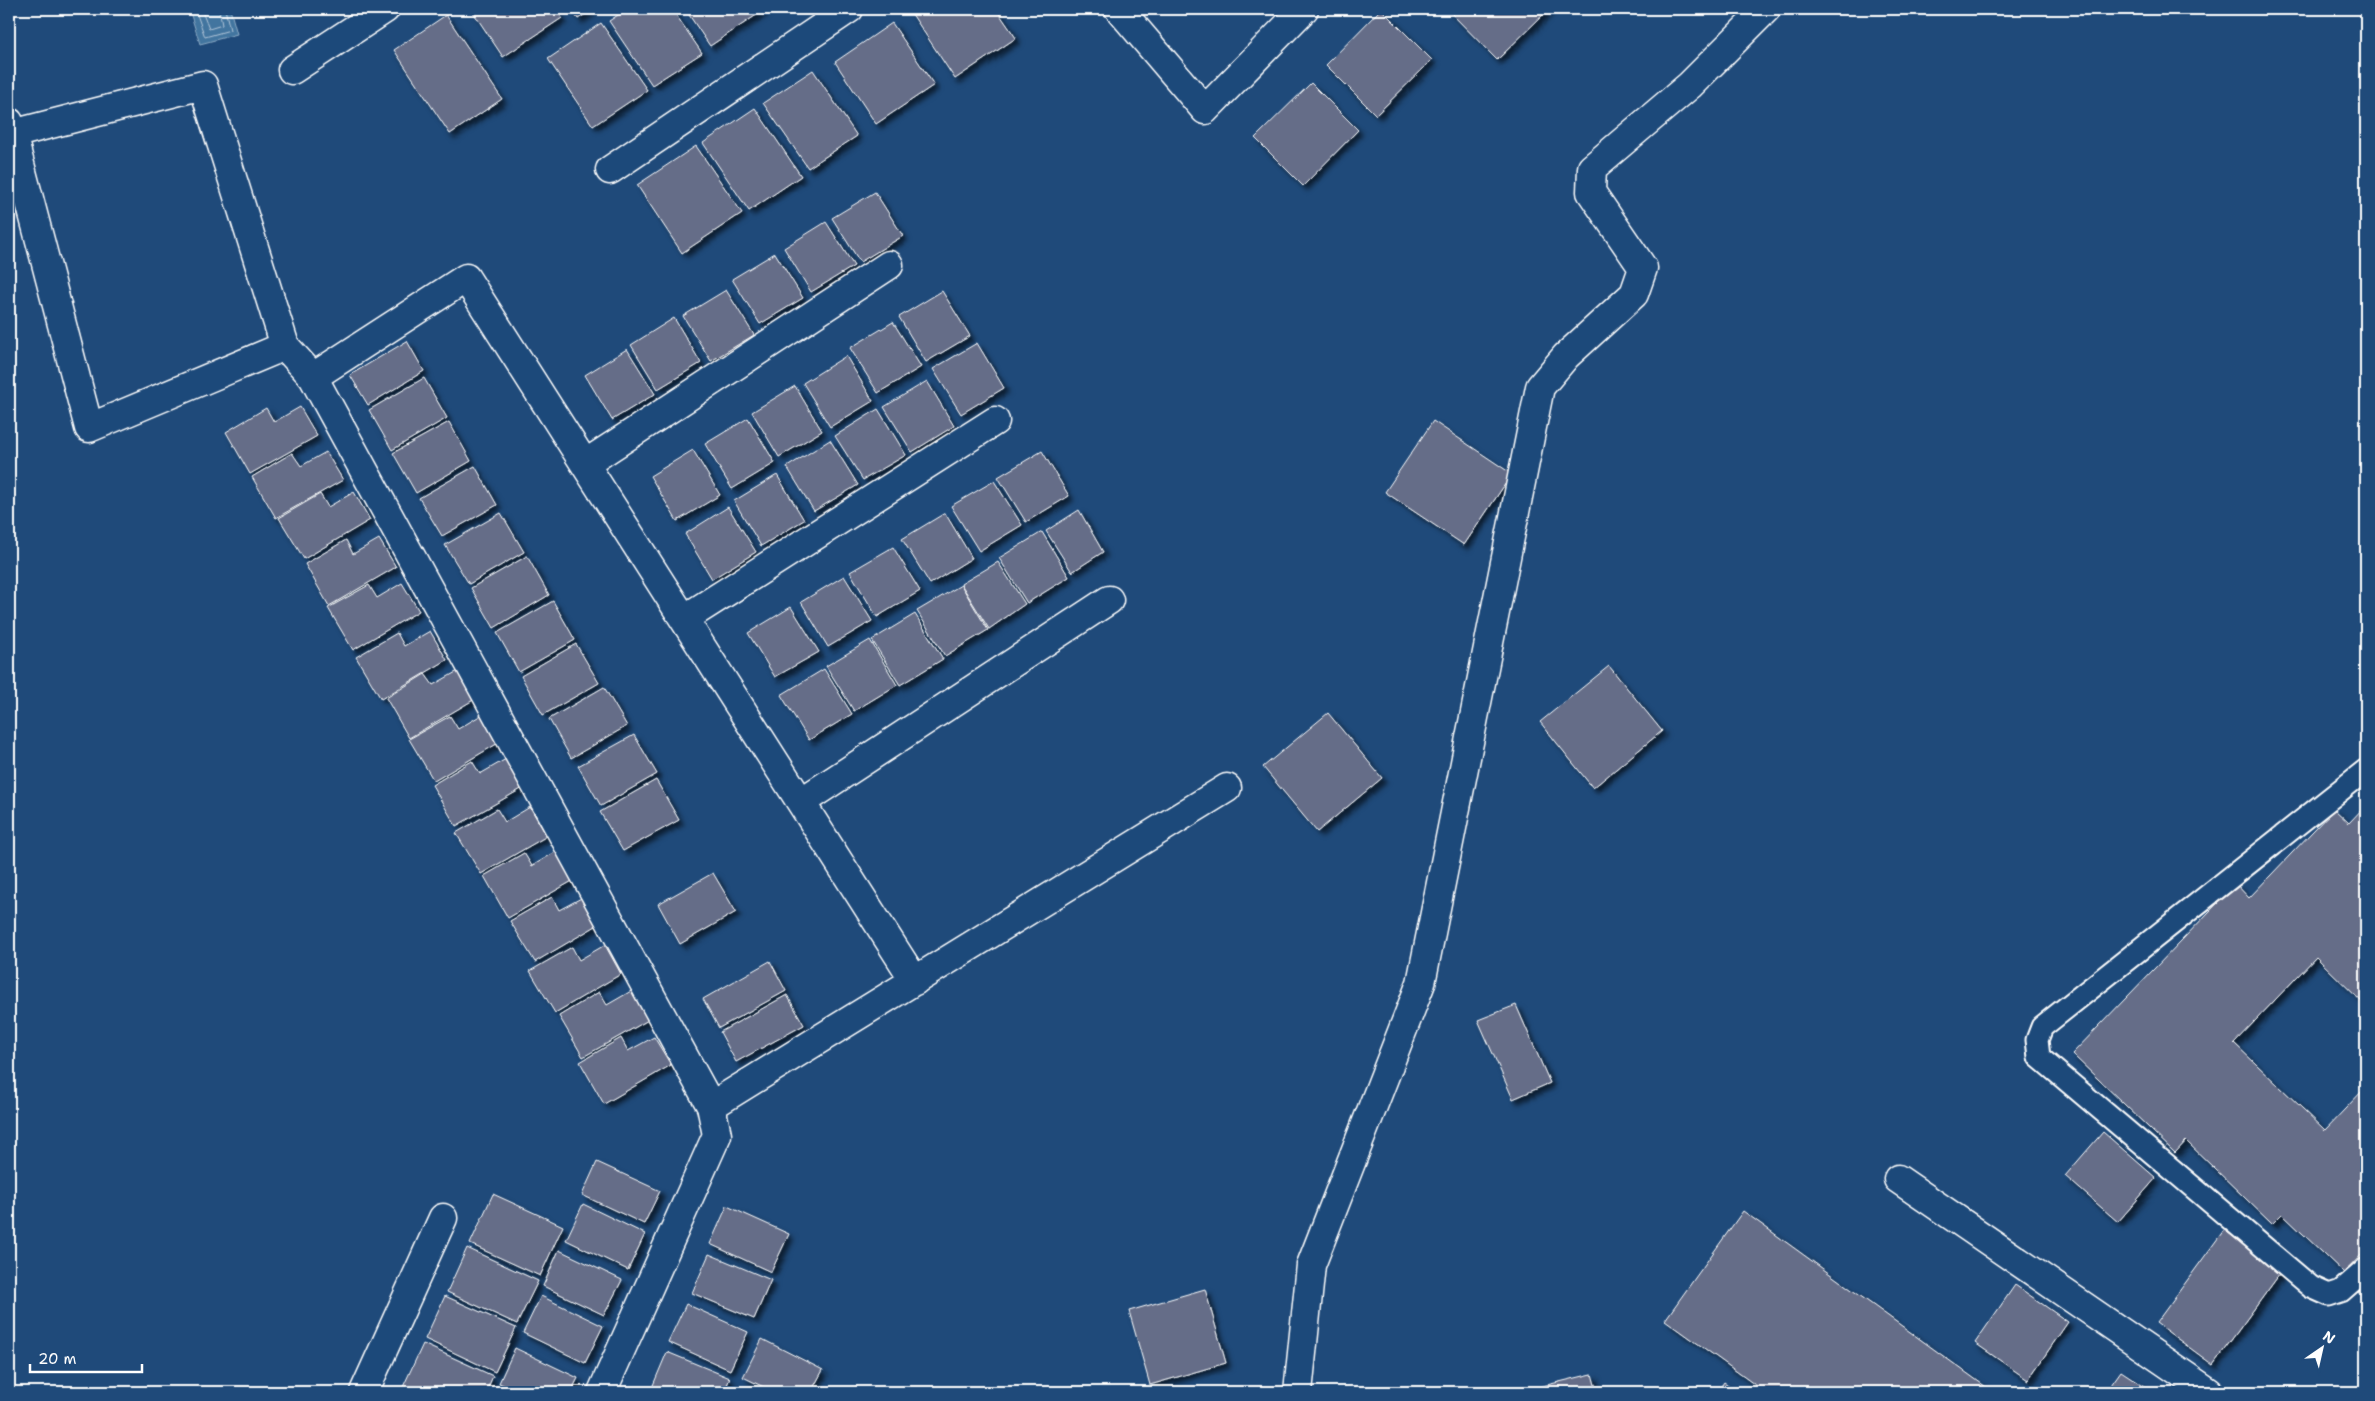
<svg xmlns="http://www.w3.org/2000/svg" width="2375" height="1401" font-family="'Shantell Sans',sans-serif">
<defs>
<filter id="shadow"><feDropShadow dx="4.5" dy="4.5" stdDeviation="2.5" flood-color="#0009"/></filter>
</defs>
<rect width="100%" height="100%" fill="#1f4a7a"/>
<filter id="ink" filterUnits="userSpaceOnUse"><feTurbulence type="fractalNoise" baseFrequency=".02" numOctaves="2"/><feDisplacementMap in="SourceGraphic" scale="10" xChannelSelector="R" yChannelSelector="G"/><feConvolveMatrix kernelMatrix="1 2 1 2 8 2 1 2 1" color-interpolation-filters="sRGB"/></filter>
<g filter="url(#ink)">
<path fill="#42749f" stroke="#8eacc5" d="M 189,9 L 230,9 L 237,34 L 200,44 Z"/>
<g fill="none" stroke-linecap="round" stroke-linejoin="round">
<path stroke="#b3c7d9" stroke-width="1" d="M 195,9 L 205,37 L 230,30 L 225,9
M 201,9 L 209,29 L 222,25 L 219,9"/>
</g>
<path fill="#656d88" stroke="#fff" filter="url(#shadow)" d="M 471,9 L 556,9 L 562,18 L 503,57 Z
M 571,9 L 593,9 L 578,19 Z
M 627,9 L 672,9 L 702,53 L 652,85 L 609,21 Z
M 685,9 L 764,9 L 764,10 L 710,46 Z
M 914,9 L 996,9 L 1016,38 L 955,79 L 910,11 Z
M 1381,9 L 1432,60 L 1376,115 L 1326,65 Z
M 1447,9 L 1549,9 L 1497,60 Z
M 446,15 L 502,99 L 450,134 L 394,50 Z
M 601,23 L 647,90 L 593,126 L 548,59 Z
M 892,23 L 934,85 L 876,124 L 835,62 Z
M 813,70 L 857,136 L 808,168 L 763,103 Z
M 1311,83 L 1358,130 L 1303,186 L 1255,138 Z
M 755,108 L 801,176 L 749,211 L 703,143 Z
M 696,146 L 742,213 L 682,253 L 637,185 Z
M 875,192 L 903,236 L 860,262 L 832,218 Z
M 826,222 L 854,266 L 811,292 L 784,248 Z
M 775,253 L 803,298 L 760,324 L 732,279 Z
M 726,290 L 754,335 L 711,361 L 683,316 Z
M 942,291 L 970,336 L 926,362 L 899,317 Z
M 674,318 L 701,363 L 658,389 L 631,345 Z
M 893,322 L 921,367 L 878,393 L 850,348 Z
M 407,341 L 424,371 L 368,405 L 350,375 Z
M 977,343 L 1004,388 L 961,414 L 933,369 Z
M 627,349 L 655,394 L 612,420 L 585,375 Z
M 846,356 L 873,401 L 830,427 L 803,383 Z
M 424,378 L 447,418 L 392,450 L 369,410 Z
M 927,381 L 954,426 L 912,452 L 884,407 Z
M 795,386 L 822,431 L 779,457 L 752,412 Z
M 300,407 L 317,436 L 250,474 L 226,432 L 266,408 L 274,422 Z
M 878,409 L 906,455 L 863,480 L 835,436 Z
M 748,418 L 775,463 L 732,489 L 705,444 Z
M 1433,421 L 1512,474 L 1464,545 L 1385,492 Z
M 449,422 L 471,461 L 416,493 L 393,453 Z
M 830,440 L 858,485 L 814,511 L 787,467 Z
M 693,450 L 720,495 L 677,521 L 650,476 Z
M 1042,451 L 1069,496 L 1026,522 L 998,477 Z
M 326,452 L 343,480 L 276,518 L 252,477 L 292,453 L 301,466 Z
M 475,466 L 497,505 L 442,536 L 419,498 Z
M 777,475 L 804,520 L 761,546 L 734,501 Z
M 994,481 L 1022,525 L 979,551 L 951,506 Z
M 354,492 L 370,520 L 304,559 L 279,518 L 320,494 L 328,507 Z
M 728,507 L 756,552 L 712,579 L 685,534 Z
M 1079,510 L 1103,552 L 1072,572 L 1046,531 Z
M 501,513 L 524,552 L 469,584 L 445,545 Z
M 945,513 L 972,558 L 930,584 L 902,539 Z
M 1042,532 L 1069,577 L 1027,603 L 999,558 Z
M 379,539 L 396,567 L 329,606 L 305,564 L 346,540 L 353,554 Z
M 893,547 L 920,591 L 877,617 L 850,572 Z
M 527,556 L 549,595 L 494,628 L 471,588 Z
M 998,562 L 1025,604 L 989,629 L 961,584 Z
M 844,576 L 872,621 L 828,647 L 801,602 Z
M 402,583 L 419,611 L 353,650 L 328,608 L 369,585 L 377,598 Z
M 961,585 L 988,630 L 945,656 L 917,611 Z
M 553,601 L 575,640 L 519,672 L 497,633 Z
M 791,607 L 819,652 L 775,677 L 748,633 Z
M 915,614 L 943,659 L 900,685 L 872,640 Z
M 430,631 L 447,660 L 381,699 L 356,657 L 397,633 L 404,646 Z
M 870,640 L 897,685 L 854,711 L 826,666 Z
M 576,644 L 599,683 L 543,715 L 521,676 Z
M 1609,666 L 1662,731 L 1593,788 L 1540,722 Z
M 824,669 L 852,714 L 809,740 L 781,695 Z
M 458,671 L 475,699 L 409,738 L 386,698 L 425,674 L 433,685 Z
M 604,687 L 627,726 L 571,758 L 549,719 Z
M 1328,713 L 1382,778 L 1317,832 L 1263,767 Z
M 483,714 L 500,742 L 434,781 L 409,739 L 450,716 L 458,729 Z
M 634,735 L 657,774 L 601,806 L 578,766 Z
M 506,759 L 523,788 L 456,826 L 432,785 L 472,761 L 480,774 Z
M 656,780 L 679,820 L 623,851 L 600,812 Z
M 2366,805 L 2366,1006 L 2316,957 L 2234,1043 L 2325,1130 L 2366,1087 L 2366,1250 L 2344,1273 L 2282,1214 L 2272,1224 L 2186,1141 L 2175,1153 L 2072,1054 L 2236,884 L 2249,898 L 2334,809 L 2349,823 Z
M 530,807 L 547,836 L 481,874 L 456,833 L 497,809 L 505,822 Z
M 557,851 L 574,880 L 508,918 L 484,876 L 524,853 L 532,866 Z
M 713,873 L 736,912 L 680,944 L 658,904 Z
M 585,896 L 601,923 L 535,962 L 510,921 L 552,897 L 559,910 Z
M 605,945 L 621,974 L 555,1013 L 530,971 L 572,947 L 579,960 Z
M 770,961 L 786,991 L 719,1028 L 703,999 Z
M 633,990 L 650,1019 L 583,1057 L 559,1016 L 599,992 L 607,1005 Z
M 787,995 L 804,1025 L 736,1062 L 720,1032 Z
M 1516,1005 L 1550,1083 L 1513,1099 L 1478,1020 Z
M 654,1037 L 671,1065 L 604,1104 L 580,1062 L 621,1038 L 628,1051 Z
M 2103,1132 L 2156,1178 L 2118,1222 L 2065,1176 Z
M 597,1162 L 660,1191 L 644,1224 L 582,1195 Z
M 493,1194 L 563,1226 L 540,1276 L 470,1244 Z
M 583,1204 L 645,1234 L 628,1270 L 566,1240 Z
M 727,1206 L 789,1234 L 771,1272 L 710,1244 Z
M 1743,1211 L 1993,1392 L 1805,1392 L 1797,1387 L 1793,1392 L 1765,1392 L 1665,1320 Z
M 2224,1230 L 2282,1271 L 2213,1365 L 2156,1323 Z
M 467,1248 L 538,1281 L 517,1324 L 447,1292 Z
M 559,1250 L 622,1280 L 604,1315 L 543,1286 Z
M 709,1254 L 771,1280 L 754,1319 L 692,1293 Z
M 2015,1285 L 2068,1322 L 2028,1380 L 1975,1343 Z
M 1205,1289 L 1226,1363 L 1150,1385 L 1129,1311 Z
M 445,1296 L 516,1328 L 495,1372 L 425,1339 Z
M 541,1296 L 603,1326 L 585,1363 L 523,1333 Z
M 686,1304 L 748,1332 L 730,1370 L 668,1342 Z
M 762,1339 L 823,1370 L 811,1392 L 774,1392 L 743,1377 Z
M 423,1344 L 493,1376 L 486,1392 L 413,1392 L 403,1387 Z
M 515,1348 L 578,1378 L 571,1392 L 519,1392 L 499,1383 Z
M 667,1352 L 730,1378 L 724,1392 L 656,1392 L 651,1390 Z
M 2121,1371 L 2153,1392 L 2106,1392 Z
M 1592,1374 L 1597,1392 L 1523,1392 L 1522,1391 Z
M 1724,1382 L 1738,1392 L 1717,1392 Z"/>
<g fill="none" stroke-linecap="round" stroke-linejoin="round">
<g stroke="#fff" stroke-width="25">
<path id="lane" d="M 2366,770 L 2042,1027 L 2037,1040 L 2039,1057 L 2311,1287 L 2329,1295 L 2341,1291 L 2366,1269"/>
</g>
<g stroke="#fff" stroke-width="31">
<path id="street" d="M 1119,9 L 1205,110 L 1304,9
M 292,70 L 385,9
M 9,122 L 89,428 L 285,346
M 12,134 L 203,85 L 285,346 L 313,377 L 711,1106 L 717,1135 L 602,1392
M 610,170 L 849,9
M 313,377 L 466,278 L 915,981
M 585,464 L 889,265
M 684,619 L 995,421
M 801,802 L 1109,600
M 711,1106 L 1227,788
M 1898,1179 L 2209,1392
M 364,1392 L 443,1218
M 1298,1392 L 1311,1265 L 1421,983 L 1540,387 L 1566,356 L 1634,294 L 1643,268 L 1591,192 L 1592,168 L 1690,85 L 1766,9"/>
</g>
<use href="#lane" stroke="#1f4a7a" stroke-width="21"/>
<use href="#street" stroke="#1f4a7a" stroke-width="28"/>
</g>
</g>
<rect width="2375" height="1401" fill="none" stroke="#1f4a7a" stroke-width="30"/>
<rect x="15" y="15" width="2345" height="1371" fill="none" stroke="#fff" stroke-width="2" filter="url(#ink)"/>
<g transform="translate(2322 1348) rotate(34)" stroke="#1f4a7a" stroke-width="4" paint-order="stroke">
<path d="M0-4L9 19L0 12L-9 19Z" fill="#ffffff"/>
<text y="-8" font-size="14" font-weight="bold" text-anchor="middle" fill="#ffffff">N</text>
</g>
<path d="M30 1364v8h112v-8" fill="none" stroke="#ffffff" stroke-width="2.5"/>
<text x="38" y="1364" font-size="15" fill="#ffffff" stroke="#1f4a7a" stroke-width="4" paint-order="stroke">20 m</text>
</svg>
